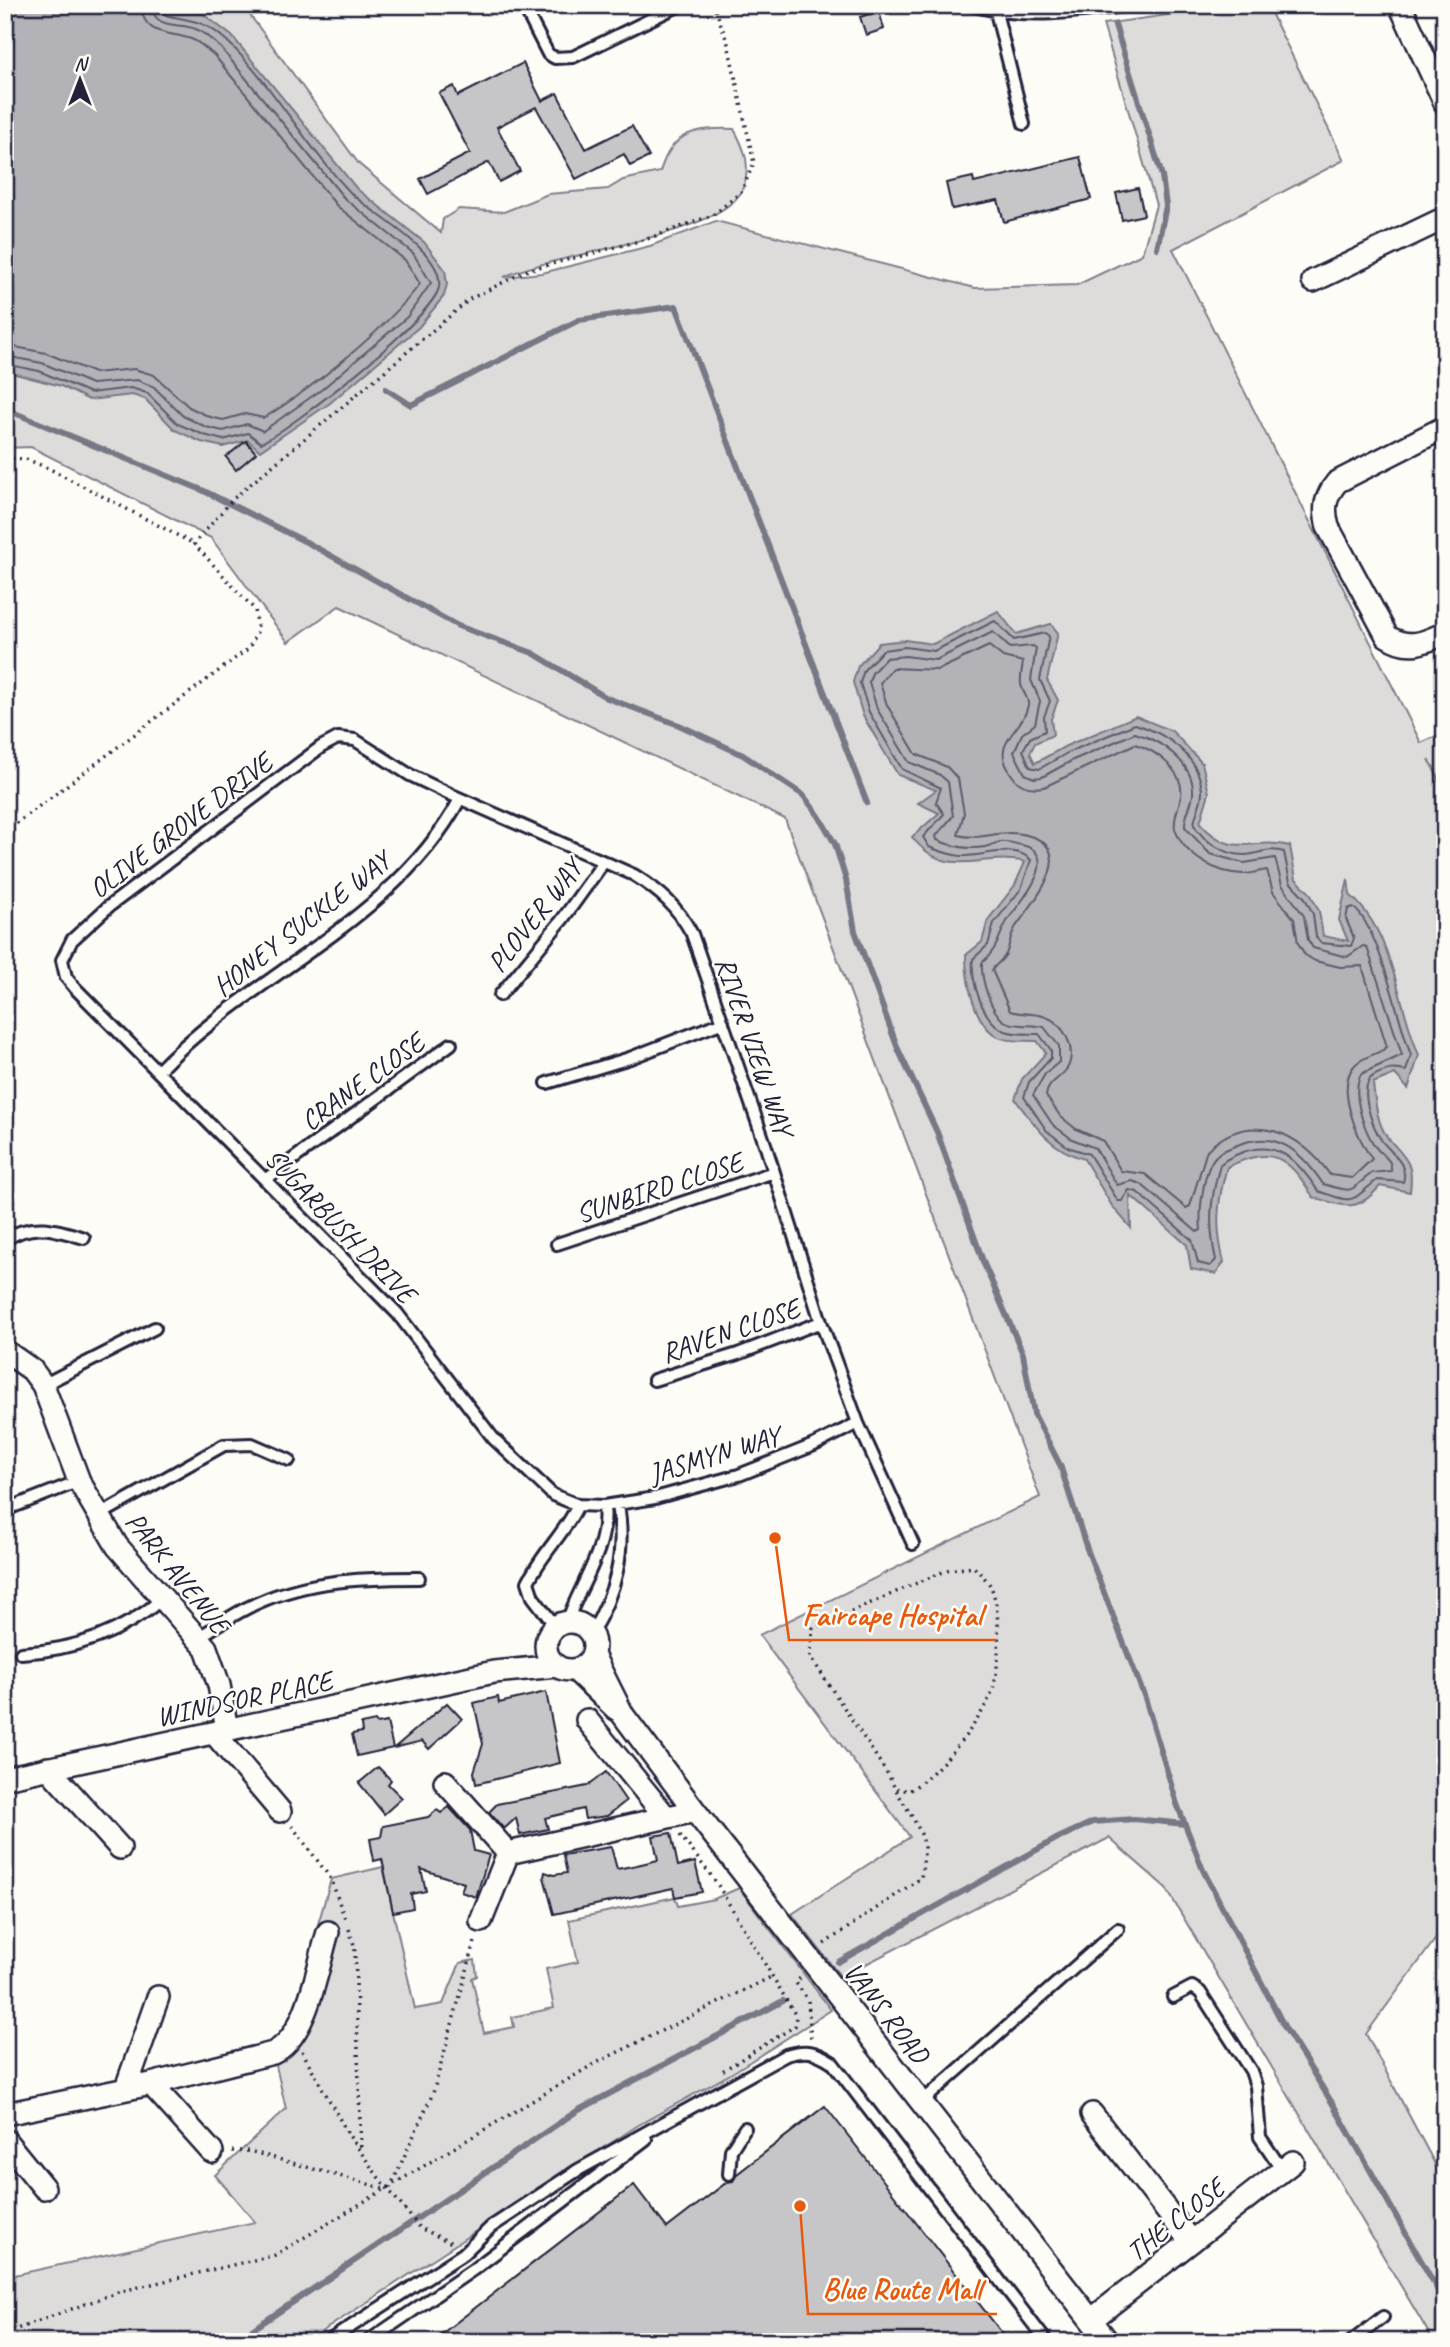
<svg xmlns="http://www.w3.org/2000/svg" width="1450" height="2347" font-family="Caveat,sans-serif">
<rect width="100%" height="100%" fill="#fdfcf7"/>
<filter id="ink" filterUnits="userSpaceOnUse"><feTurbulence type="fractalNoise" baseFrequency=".0143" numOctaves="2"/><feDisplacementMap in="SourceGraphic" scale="14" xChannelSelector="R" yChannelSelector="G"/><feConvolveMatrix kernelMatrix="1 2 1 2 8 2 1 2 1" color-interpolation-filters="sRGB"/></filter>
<g filter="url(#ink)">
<path fill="#dddcdb" stroke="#807f8b" stroke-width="2" d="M 5,5 L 256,5 L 247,11 L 359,164 L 441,233 L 443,219 L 459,209 L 504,212 L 548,194 L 608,189 L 623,180 L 660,172 C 672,131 695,128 734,129 C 745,149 752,167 742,190 C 720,237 550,254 504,277 L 542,273 L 650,246 L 716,221 L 975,288 L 1077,285 L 1142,254 L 1156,205 L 1103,24 L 1240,5 L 1267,5 L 1344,160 L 1173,249 L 1421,743 L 1445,732 L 1445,787 L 1429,759 L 1445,794 L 1445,1926 L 1366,2034 L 1445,2183 L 1445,2342 L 1434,2342 L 1166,1888 L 1109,1838 L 841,1977 L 792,1914 L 910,1837 L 759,1635 L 1040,1497 L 785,819 L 339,606 L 288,642 L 211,538 L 31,447 L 5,448 Z
M 383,1867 L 415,2009 L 443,2004 L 460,1963 L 475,1960 L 477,1976 L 472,1978 L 484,2033 L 514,2027 L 512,2017 L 554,2008 L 546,1969 L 578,1962 L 569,1920 L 675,1897 L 678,1906 L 714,1899 L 739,1888 L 831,2010 L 729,2075 L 640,2124 L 306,2342 L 5,2342 L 5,2277 L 255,2222 L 215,2175 L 286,2109 L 273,2053 L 285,2047 L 328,1932 L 317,1928 L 331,1879 Z"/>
<path fill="#b2b2b7" stroke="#787885" stroke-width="2" d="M 5,5 L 159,5 L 203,14 L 232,36 L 357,189 L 424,242 L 445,270 L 447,284 L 444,296 L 419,327 L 330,403 L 260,451 L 248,440 L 223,447 L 201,442 L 175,430 L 145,399 L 132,395 L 89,400 L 61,386 L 8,372 L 5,369 Z
M 998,611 L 1016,634 L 1051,624 L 1058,633 L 1047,680 L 1058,700 L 1051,719 L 1053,735 L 1035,743 L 1030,753 L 1035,763 L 1066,746 L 1136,716 L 1172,731 L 1202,763 L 1209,793 L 1200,823 C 1234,861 1251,836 1290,846 L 1296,879 L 1310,893 L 1319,911 L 1323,936 L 1348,941 L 1339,920 L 1348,879 L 1350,895 C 1394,933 1397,1003 1419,1055 L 1408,1089 L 1395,1074 L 1373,1083 C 1375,1101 1377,1124 1388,1138 C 1406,1159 1414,1162 1410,1192 L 1380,1186 C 1356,1214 1344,1206 1313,1197 C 1288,1156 1272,1145 1227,1167 C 1217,1202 1215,1227 1224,1262 L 1216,1274 L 1191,1269 L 1187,1245 L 1130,1195 L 1131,1228 L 1112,1206 L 1084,1159 C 1050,1149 1035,1126 1015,1099 L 1022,1079 L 1046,1053 L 1037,1041 C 1026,1040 1007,1042 998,1037 C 973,1023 966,980 966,955 L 982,942 L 988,920 L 1015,885 L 1025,862 C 982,851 947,882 912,837 L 939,813 L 918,803 L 936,790 L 898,775 L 863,716 L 853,682 L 858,666 L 879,643 L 905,640 L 933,644 Z"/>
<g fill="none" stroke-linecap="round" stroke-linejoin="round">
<path stroke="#5c5c6d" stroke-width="2" d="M 5,345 L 46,353 L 95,373 L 134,369 L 154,375 L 189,407 L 210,417 L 223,420 L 245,414 L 264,418 C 314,387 384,331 420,284 L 405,260 L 337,206 L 214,55 C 207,50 199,41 191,39 C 169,31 143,37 141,5
M 5,356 L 42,363 L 92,384 L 137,380 L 154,387 L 183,416 L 206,427 L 223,431 L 247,424 L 263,431 L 321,390 L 407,317 L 431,283 L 413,253 L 345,199 L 221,48 C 214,42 206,34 198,30 C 181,21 154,32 152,5
M 5,364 L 39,371 L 90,393 L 131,388 L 147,393 L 178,424 L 204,435 L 223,440 L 248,433 L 261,443 C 292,428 434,317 439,287 C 445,252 373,215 351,193 C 306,147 273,85 227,41 C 203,19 194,22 165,15 L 161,5
M 995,621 L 1014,640 L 1045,633 L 1049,636 L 1040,680 L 1050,701 L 1044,717 L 1045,731 L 1030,738 L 1023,750 L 1030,767 L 1039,769 L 1069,752 L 1135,724 C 1166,733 1200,756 1202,792 C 1202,803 1195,814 1194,825 C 1204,842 1225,855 1245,855 C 1260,854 1268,847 1284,852 L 1290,882 L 1305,898 L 1313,914 L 1316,937 L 1321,943 L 1351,946 L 1354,938 L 1346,919 L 1348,909 L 1353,907 C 1380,928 1397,1019 1411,1055 L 1406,1071 C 1393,1068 1388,1069 1375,1075 C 1356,1084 1372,1127 1382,1141 C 1391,1153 1409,1164 1403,1182 L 1377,1180 C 1348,1203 1356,1204 1318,1191 C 1298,1161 1277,1137 1238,1154 C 1231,1157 1225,1159 1220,1165 C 1210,1200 1208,1225 1216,1260 L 1210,1266 L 1198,1263 L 1192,1240 L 1137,1192 L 1129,1190 L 1122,1201 L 1118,1201 L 1089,1154 L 1068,1147 L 1047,1131 L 1024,1097 L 1029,1082 L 1051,1058 L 1051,1050 L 1039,1034 C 1028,1033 1010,1035 1001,1029 C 981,1017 971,980 973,959 L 988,945 L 994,923 L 1021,889 L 1031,860 C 1015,843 982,857 961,856 C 950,855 939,851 929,847 L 923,837 L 944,814 L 936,802 L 941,788 L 902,769 L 869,712 L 860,683 L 864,670 L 883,650 L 905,647 L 934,651 Z
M 993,632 L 1010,648 L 1033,646 L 1036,648 L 1031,680 L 1040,701 L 1035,724 L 1022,734 L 1014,752 L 1025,774 L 1034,778 L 1042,777 L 1073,760 L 1135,733 C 1160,740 1195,763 1193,794 C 1192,806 1184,815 1185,827 L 1210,854 L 1244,863 L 1275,858 L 1282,885 L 1304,916 L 1308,940 L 1313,948 L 1347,957 L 1363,946 L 1367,947 L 1402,1055 L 1361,1074 C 1351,1093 1363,1127 1374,1145 C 1380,1155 1393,1158 1391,1171 L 1372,1173 C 1348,1191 1357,1194 1323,1184 C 1301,1151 1276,1128 1235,1146 C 1228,1149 1220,1151 1216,1156 C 1203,1169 1199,1212 1201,1230 L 1197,1232 L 1141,1184 L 1132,1181 L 1117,1185 L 1095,1148 L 1072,1139 L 1053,1125 L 1033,1095 L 1045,1074 L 1059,1062 L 1059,1046 L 1044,1027 C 1032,1024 1014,1027 1004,1021 C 990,1011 981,979 982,963 C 1002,945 997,933 1012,914 C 1025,897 1061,854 1022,845 C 1015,844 1007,841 1000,842 C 995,843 990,846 985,847 C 969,850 951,846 937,840 L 936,836 L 953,816 L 948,782 L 940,775 L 909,762 L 877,709 L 869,682 L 872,673 L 886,658 L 905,656 L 936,660 Z
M 989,646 L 1003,657 L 1023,662 C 1022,670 1020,677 1021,684 C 1022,692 1029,698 1028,705 C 1023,733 986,742 1014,778 C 1021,787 1032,789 1044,787 L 1135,744 C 1155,750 1185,771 1181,796 C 1179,808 1173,817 1175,829 C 1184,856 1217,874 1244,874 C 1252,874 1259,871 1267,870 L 1273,892 L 1294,919 L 1298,943 L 1305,955 L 1315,961 L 1340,967 L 1362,966 L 1387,1047 C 1378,1055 1362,1056 1354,1066 C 1335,1088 1358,1139 1372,1159 L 1352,1178 L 1330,1175 C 1301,1132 1250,1109 1207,1150 L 1190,1206 L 1186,1208 L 1145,1174 L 1121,1171 L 1103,1141 L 1076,1129 L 1061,1117 L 1046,1096 C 1047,1083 1058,1080 1066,1070 C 1079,1052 1064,1021 1043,1016 C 1032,1013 1020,1014 1010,1011 L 992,970 C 996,964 1003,960 1006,954 C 1010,945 1010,936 1015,928 C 1028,908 1079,854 1033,837 C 1002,826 985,842 958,835 L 964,813 L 958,779 L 947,767 L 916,754 L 887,705 L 880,683 L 892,668 L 938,670 Z"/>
<path stroke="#787885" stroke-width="6" d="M 1115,25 L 1162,176 L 1166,206 L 1157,248
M 386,389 L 411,405 L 579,320 L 676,306 L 867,803
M 5,409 L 202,490 L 308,543 L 458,626 L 533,653 L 607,698 L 679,725 L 743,755 L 803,795 L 819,816 L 835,844 L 846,880 L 855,931 L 898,1049 L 937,1132 L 984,1264 L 1023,1354 L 1034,1414 L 1060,1465 L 1087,1549 L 1145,1698 L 1177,1804 L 1203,1870 L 1285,2028 L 1334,2106 L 1445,2303
M 838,1962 L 1056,1839 L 1093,1822 L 1134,1819 L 1185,1824
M 234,2342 L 577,2111 L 783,2001"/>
</g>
<path fill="#c6c6c8" stroke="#22223b" stroke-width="2" d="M 879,11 L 884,29 L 866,35 L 860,17 Z
M 523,63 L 542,101 L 557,93 L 586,149 L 632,126 L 649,157 L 630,166 L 624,154 L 576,179 L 536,107 L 497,127 L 520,171 L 499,182 L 489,162 L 428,194 L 420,179 L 470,153 L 439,93 L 454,86 L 458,96 Z
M 1080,157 L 1091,199 L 1004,222 L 998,200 L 952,209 L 946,183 L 973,177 L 974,183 Z
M 1138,188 L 1144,215 L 1122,220 L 1116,193 Z
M 246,441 L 256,453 L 236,470 L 226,457 Z
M 546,1692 L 560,1763 L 476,1784 L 474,1772 L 483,1744 L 474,1703 L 498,1697 L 499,1703 Z
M 447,1703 L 462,1719 L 429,1749 L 422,1741 L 394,1748 Z
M 375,1721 L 377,1724 L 387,1722 L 393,1748 L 357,1756 L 352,1734 L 362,1732 L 361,1724 Z
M 378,1767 L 391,1780 L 388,1784 L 402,1798 L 384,1814 L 359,1783 Z
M 606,1772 L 626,1801 L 607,1816 L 585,1819 L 583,1809 L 545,1818 L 548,1829 L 520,1835 L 516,1818 L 504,1829 L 489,1812 L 497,1804 L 587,1786 Z
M 449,1807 L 470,1830 L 474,1851 L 489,1855 L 476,1897 L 461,1892 L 464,1883 L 421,1869 L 426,1891 L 411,1894 L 413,1908 L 393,1912 L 382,1859 L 374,1861 L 370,1839 L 381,1837 L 383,1826 L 428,1817 L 437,1810 L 441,1813 Z
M 671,1833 L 678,1866 L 695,1862 L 702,1892 L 675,1897 L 673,1888 L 554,1914 L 544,1877 L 545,1872 L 554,1875 L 567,1873 L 563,1855 L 611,1847 L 617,1869 L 637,1865 L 658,1860 L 653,1836 Z
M 825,2106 L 1009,2342 L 431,2342 L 634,2185 L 667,2228 L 727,2182 L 733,2181 L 737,2174 Z"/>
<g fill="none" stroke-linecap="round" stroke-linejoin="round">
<g stroke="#22223b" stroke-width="16">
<path id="lane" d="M 523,5 L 548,54 L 555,58 L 573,57 L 680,5
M 972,5 C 1023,20 1081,12 1133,5
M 996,12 L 1024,124
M 500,995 L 562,920 L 603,863
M 158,1071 C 251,974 395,921 460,799
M 547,1083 L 630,1058 L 723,1022
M 266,1179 L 451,1044
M 5,1240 C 31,1221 56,1229 84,1238
M 557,1244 L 774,1172
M 654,1380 L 738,1354 L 821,1322
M 43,1385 L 155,1328
M 858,1423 L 814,1445 L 739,1475 L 655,1498 L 604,1506 L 578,1505 L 553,1495 L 493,1438 L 397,1313 L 74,987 L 66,977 L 62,960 L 72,940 L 108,907 L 321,747 L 338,738 L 355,740 L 410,775 L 452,795 L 634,875 C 661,892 677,906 692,934 L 766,1147 L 821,1322 L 858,1423 L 913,1544
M 5,1510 L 79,1481
M 98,1516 L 224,1445 L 252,1444 L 289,1460
M 567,1622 C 580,1583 609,1549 604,1506
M 556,1627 L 533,1597 L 528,1582 C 542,1553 565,1533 578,1505
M 591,1634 C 616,1592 626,1553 618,1504
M 199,1637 C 214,1628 229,1617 245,1609 C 300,1580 359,1578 419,1578
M 21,1653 C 74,1650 121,1634 162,1599
M 1173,1997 L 1192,1987 L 1200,1992 L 1251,2071 L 1256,2086 L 1260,2137 L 1283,2171
M 922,2102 L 1118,1929
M 729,2174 L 731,2150 L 745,2128
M 327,2342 L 463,2254 L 491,2227 L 578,2170 L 786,2055 C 806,2049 815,2051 832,2062 L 1047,2342
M 367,2342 L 474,2269 L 646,2139
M 1351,2342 L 1383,2317"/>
</g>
<g stroke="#22223b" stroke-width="26">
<path id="street" d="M 1400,5 L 1445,103
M 1313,281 L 1445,218
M 1445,427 L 1337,482 C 1325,497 1323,508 1328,527 L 1387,636 C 1408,650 1424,643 1445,633
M 5,1351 L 32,1370 L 43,1385 L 79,1481 L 117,1546 L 206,1648 L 219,1685 L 227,1730
M546 1646a24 24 0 1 1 48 0a24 24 0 1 1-48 0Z
M 593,1655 L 623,1715 L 695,1811 L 1108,2342
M 575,1670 L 616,1709
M 587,1720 L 666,1817
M 214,1733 L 280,1811
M 48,1768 L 120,1848
M 5,1778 L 494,1672 L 557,1666
M 445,1782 L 508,1853
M 508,1853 L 695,1811
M 481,1921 L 508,1853
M 151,2084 L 212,2152
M 126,2088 L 158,1997
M 5,2114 L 151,2084 L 273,2053 C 308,2036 317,1968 328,1932
M 1092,2114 L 1191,2242
M 5,2140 L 44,2188
M 1091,2320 L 1293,2162"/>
</g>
<path stroke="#22223b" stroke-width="3.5" stroke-dasharray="2 5" stroke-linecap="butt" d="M 5,458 L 26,459 L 50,469 L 194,544
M 5,832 L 249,648 L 258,630 L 255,610 L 194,544 L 233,499 L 470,299 L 528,270 L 647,239 L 713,215 L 741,192 L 754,163 L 728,44 L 714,5
M 292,1826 L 331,1879 L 346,1922
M 680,1835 L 716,1882 L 796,2016 L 795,2026 L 719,2073
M 349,1929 L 355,1948 L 361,2152
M 824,1944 L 921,1878 C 922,1867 926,1851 923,1840 C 919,1824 897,1795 889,1776 L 810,1656 L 813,1628 L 947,1570 L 974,1567 C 979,1573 988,1580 991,1587 C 1001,1608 1000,1667 993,1689 C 980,1724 940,1771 909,1791 L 894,1788
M 800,1978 L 796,1983 L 808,2000 L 811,2039
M 302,2051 L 348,2134 L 379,2178 L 420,2228 L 454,2244
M 232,2151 L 249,2151 L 386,2189
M 390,2188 L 433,2093 L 476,1938
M 5,2327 L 14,2330 L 118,2292 L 275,2255 L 594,2064 L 771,1977"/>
<use href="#lane" stroke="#fdfcf7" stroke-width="10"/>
<use href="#street" stroke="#fdfcf7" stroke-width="21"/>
</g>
</g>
<g text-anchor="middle" stroke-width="5" stroke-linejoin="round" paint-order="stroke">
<g font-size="28" fill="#22223b" stroke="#fdfcf7">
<text transform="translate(180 825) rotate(-37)" y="10">OLIVE GROVE DRIVE</text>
<text transform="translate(534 915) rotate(-52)" y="10">PLOVER WAY</text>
<text transform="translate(301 923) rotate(-38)" y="10">HONEY SUCKLE WAY</text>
<text transform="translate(755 1046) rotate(71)" y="10">RIVER VIEW WAY</text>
<text transform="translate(362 1081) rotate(-36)" y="10">CRANE CLOSE</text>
<text transform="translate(659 1187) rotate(-18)" y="10">SUNBIRD CLOSE</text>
<text transform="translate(341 1225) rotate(46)" y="10">SUGARBUSH DRIVE</text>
<text transform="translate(730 1330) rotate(-19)" y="10">RAVEN CLOSE</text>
<text transform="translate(714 1454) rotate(-17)" y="10">JASMYN WAY</text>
<text transform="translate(178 1572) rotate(51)" y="10">PARK AVENUE</text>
<text transform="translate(244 1698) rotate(-12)" y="10">WINDSOR PLACE</text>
<text transform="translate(887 2012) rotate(52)" y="10">VANS ROAD</text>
<text transform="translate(1175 2219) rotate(-38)" y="10">THE CLOSE</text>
</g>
</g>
<path fill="none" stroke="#e8590c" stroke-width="2.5" d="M775 1538L789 1640H996M800 2206L808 2314H997"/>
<g fill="#e8590c" stroke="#fdfcf7" stroke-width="2.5">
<circle cx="775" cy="1538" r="7"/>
<circle cx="800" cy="2206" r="7"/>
</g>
<g font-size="30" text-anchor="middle" font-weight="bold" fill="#e8590c" stroke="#fdfcf7" stroke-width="5" stroke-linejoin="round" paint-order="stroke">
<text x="892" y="1625">Faircape Hospital</text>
<text x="902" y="2299">Blue Route Mall</text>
</g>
<rect width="1450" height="2347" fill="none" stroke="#fdfcf7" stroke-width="28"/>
<rect x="14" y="14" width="1422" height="2319" fill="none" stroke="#22223b" stroke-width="2.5" filter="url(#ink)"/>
<g transform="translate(80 80)" stroke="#fdfcf7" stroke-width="5" paint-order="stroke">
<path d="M0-5L12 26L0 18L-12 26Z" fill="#22223b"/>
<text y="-10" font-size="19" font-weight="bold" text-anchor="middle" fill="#22223b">N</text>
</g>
</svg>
